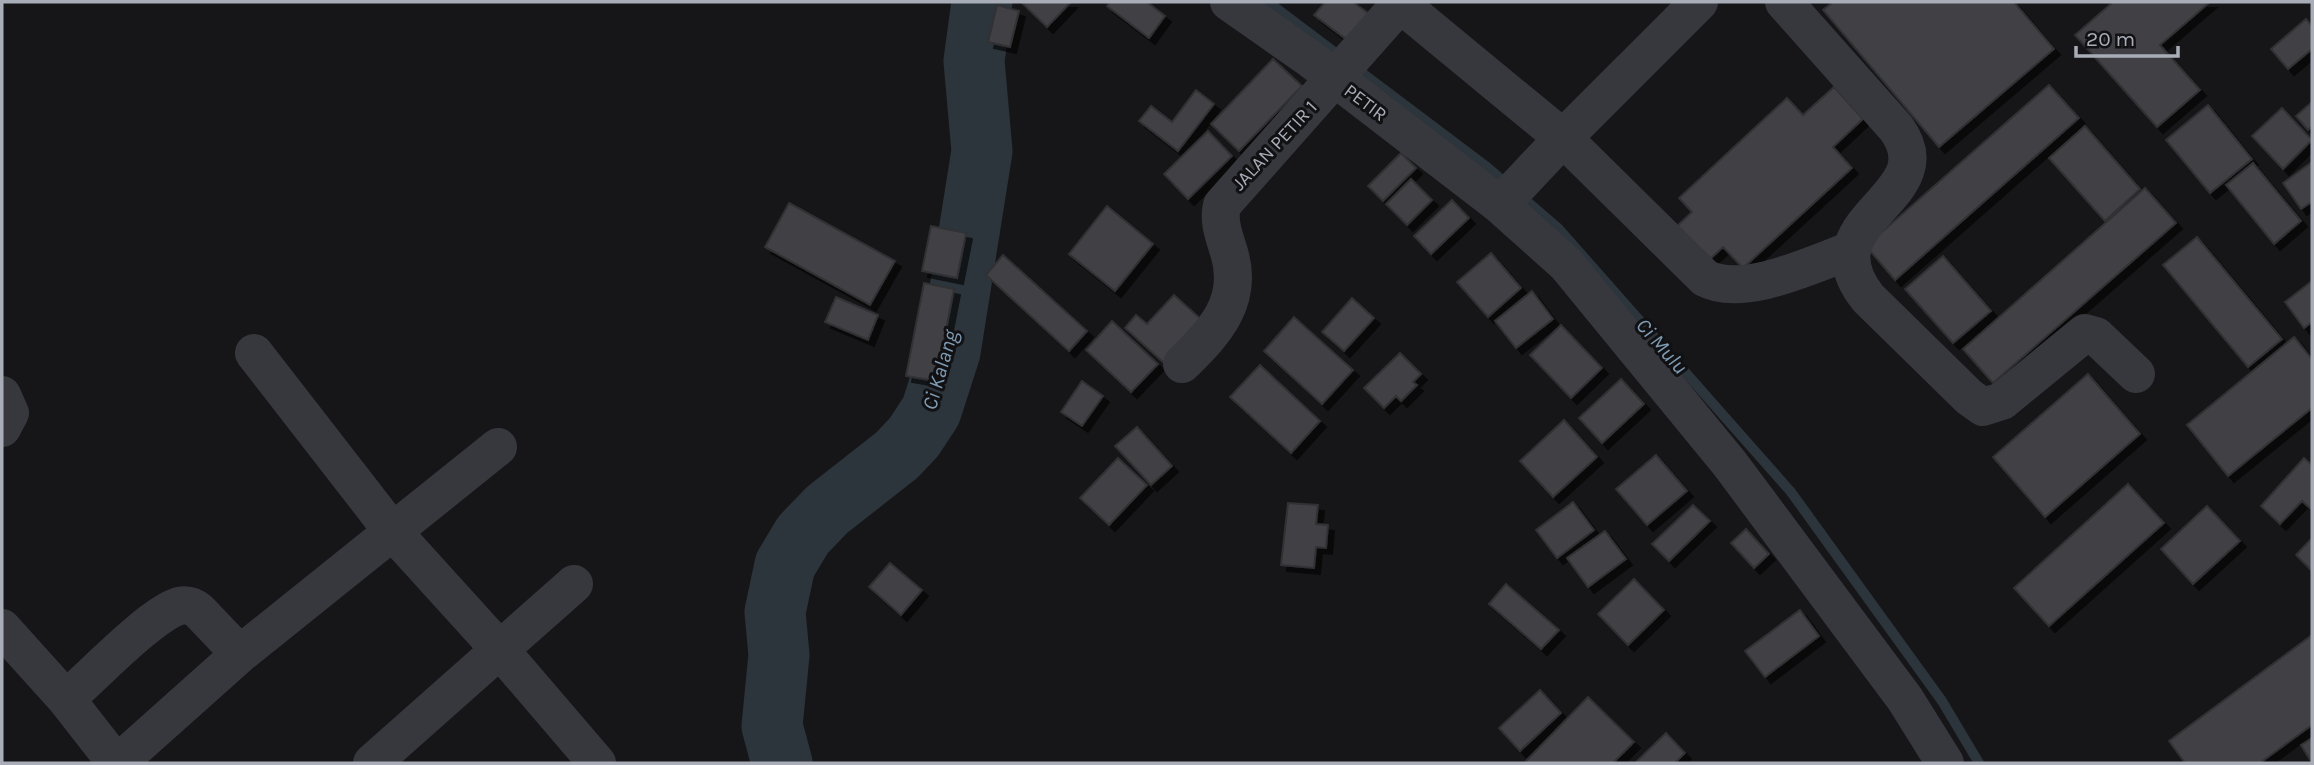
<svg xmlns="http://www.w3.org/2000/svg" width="2314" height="765" font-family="Karla,sans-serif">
<defs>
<filter id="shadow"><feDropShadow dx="6" dy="6" stdDeviation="0" flood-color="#0009"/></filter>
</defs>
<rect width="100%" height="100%" fill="#161618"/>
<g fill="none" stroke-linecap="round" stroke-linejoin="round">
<path stroke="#2c353c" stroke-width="10" d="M 1268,2 L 1487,167 L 1558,228 L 1791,492 L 1942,701 L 1979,763"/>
<path stroke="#2c353c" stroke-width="61" d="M 782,763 L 772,726 L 779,655 L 775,612 L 785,565 L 803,535 L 827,510 L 897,455 L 914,437 L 931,411 L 950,352 L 982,151 L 974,61 L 982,2"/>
</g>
<path fill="#404145" stroke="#303034" stroke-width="2" filter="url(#shadow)" d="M 1021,2 L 1071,2 L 1047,27 Z
M 1110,2 L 1147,2 L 1165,16 L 1149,38 L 1107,6 Z
M 1325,2 L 1353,2 L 1372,16 L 1351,43 L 1314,15 Z
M 1833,2 L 2014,2 L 2054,49 L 1939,147 L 1823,10 Z
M 2113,2 L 2210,2 L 2160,45 L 2200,90 L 2157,127 L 2075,35 Z
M 997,5 L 1019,11 L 1010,47 L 988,42 Z
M 2306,19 L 2312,26 L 2312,49 L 2288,69 L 2271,49 Z
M 1273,59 L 1302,86 L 1239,151 L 1211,124 Z
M 2049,85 L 2079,118 L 1895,280 L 1866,246 Z
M 1834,87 L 1863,119 L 1833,147 L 1852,168 L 1743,268 L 1723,247 L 1708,261 L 1676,227 L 1692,212 L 1679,198 L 1787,98 L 1803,115 Z
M 1196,90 L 1214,104 L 1178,151 L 1139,121 L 1151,106 L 1172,122 Z
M 2312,102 L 2312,126 L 2308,130 L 2296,116 Z
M 2208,105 L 2252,159 L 2210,193 L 2166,140 Z
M 2282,108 L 2312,140 L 2283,169 L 2252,136 Z
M 2085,126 L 2140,189 L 2105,221 L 2049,158 Z
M 1208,131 L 1232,156 L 1188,199 L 1164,174 Z
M 1401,153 L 1416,168 L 1383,201 L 1368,186 Z
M 2312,162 L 2312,202 L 2301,209 L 2283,183 Z
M 2253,163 L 2301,221 L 2274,244 L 2226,185 Z
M 1411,179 L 1432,200 L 1407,225 L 1386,204 Z
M 2145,188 L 2176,223 L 1993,383 L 1963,349 Z
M 1452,200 L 1469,218 L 1431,254 L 1414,236 Z
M 789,203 L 895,261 L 870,305 L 765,247 Z
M 1107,206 L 1153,244 L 1115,291 L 1069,254 Z
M 931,226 L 966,233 L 957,278 L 922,271 Z
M 2197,237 L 2282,339 L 2248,367 L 2163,265 Z
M 1491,253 L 1521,288 L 1488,317 L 1457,282 Z
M 1003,255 L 1087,331 L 1069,351 L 986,275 Z
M 1943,256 L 1991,311 L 1953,343 L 1905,289 Z
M 2312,281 L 2312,322 L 2304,328 L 2285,302 Z
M 924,283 L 954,289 L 936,381 L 906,376 Z
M 1532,291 L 1553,319 L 1516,348 L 1495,321 Z
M 1174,295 L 1203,321 L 1164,363 L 1125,328 L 1136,315 L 1147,324 Z
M 836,297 L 878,315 L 868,340 L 825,322 Z
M 1352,298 L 1374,318 L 1344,351 L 1322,332 Z
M 1294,317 L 1353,370 L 1322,404 L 1264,351 Z
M 1112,321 L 1158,364 L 1131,392 L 1086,350 Z
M 1561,325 L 1602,368 L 1571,398 L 1530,355 Z
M 2294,337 L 2312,359 L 2312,408 L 2228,476 L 2187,425 Z
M 1400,353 L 1421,374 L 1413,382 L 1417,385 L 1401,401 L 1396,396 L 1384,408 L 1364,388 Z
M 1260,365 L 1320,421 L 1291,453 L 1230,397 Z
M 2088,374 L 2140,434 L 2045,517 L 1993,457 Z
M 1621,379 L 1644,404 L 1602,443 L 1579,418 Z
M 1082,381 L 1103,396 L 1082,426 L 1061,412 Z
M 1564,420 L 1597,457 L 1553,497 L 1520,461 Z
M 1137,427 L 1172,466 L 1151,485 L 1115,446 Z
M 1656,455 L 1687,491 L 1647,525 L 1616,489 Z
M 1118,458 L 1147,485 L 1109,525 L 1080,498 Z
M 2304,458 L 2312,465 L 2312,510 L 2302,501 L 2280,524 L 2261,506 Z
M 2128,484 L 2164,523 L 2049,626 L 2014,588 Z
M 1573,502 L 1594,530 L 1557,558 L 1536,530 Z
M 1288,503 L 1318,505 L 1316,524 L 1328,525 L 1326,548 L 1316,547 L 1314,568 L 1281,565 Z
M 1693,505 L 1710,521 L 1669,561 L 1652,544 Z
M 2207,506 L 2240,541 L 2193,584 L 2161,549 Z
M 1746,529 L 1769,554 L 1754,568 L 1731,543 Z
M 1605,531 L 1626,559 L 1588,587 L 1567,558 Z
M 2312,538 L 2312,571 L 2296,555 Z
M 890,563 L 922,590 L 901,615 L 869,587 Z
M 1634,579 L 1664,610 L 1628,645 L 1598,614 Z
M 1506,584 L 1559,630 L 1541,649 L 1489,604 Z
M 1800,610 L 1819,636 L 1765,677 L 1745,651 Z
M 2312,635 L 2312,725 L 2260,763 L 2185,763 L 2169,741 Z
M 1540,690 L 1561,713 L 1520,751 L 1499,728 Z
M 1588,697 L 1634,742 L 1613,763 L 1528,763 L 1526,761 Z
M 1666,733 L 1685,753 L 1675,763 L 1635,763 Z
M 2312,738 L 2312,763 L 2301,745 Z"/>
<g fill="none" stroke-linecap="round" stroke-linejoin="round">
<path stroke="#37383d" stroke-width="38" d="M 1229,2 L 1309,58 L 1500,205 L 1566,264 L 1730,464 L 1905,699 L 1945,763
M 1398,2 L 1563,138 L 1705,278 C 1742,298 1812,265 1849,251
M 1784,2 L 1896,128 C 1948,198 1804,218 1868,298 L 1969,397 L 1983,407 L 2002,401 L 2085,333 L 2096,336 L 2136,374
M 1500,205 L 1563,138 L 1699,2
M 254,353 L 393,532 L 501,651 L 597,763
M 1182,364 C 1215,332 1244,301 1229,252 C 1224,236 1218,221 1222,205 L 1400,4
M 2,395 L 10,413 L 2,428
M 2,628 L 66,699 L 116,763
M 66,699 C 92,677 150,615 179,606 C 187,604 193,606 199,611 L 240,654
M 118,763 L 240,654 L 498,447
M 372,763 L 574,584"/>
</g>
<g text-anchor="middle" stroke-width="6" stroke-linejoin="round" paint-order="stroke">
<g font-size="19" fill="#a8adb8" stroke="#111113">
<text transform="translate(1366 102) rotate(37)" y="7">PETIR</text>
<text transform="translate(1274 145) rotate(-47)" y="7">JALAN PETIR 1</text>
</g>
<g font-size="21" font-style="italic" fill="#7f9bb3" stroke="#111113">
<text transform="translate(1662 346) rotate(49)" y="7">Ci Mulu</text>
<text transform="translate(940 370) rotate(-74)" y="7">Ci Kalang</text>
</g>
</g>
<rect width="2314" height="765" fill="none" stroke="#a8adb8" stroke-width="7"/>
<path d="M2076 46v10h102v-10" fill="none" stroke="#a8adb8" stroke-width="3.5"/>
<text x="2086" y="46" font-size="21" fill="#a8adb8" stroke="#111113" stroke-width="5" paint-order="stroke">20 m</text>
</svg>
